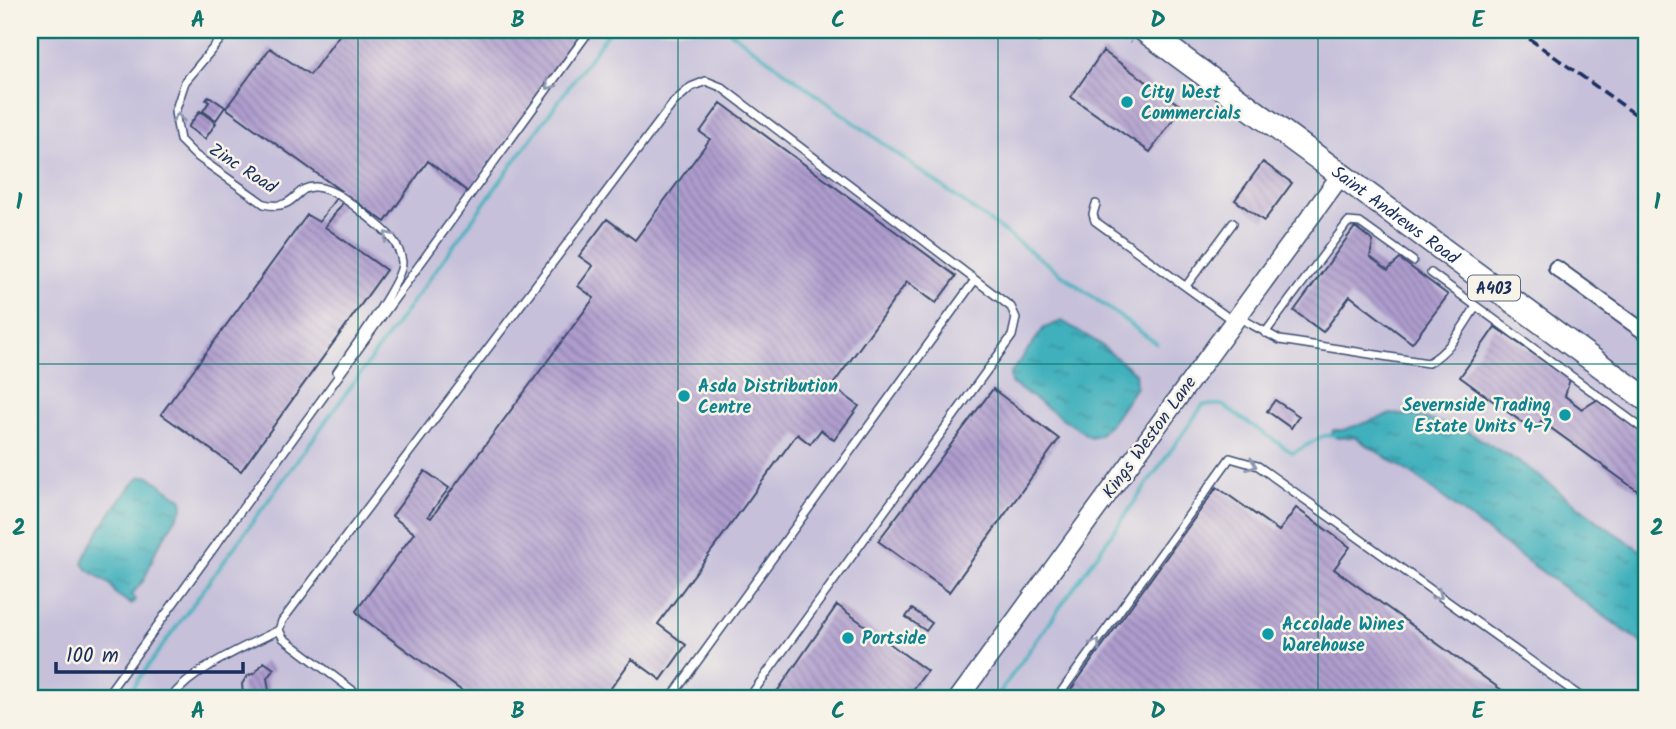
<svg xmlns="http://www.w3.org/2000/svg" width="1676" height="729" font-family="Kalam,sans-serif">
<defs>
<pattern id="water-ripples" width="26" height="14" patternUnits="userSpaceOnUse" patternTransform="scale(1.75)"><rect width="26" height="14" fill="#41b0bc"/><path d="M2 4q2-2 4 0t4 0M15 11q2-2 4 0t4 0" fill="none" stroke="#36909c"/></pattern>
<pattern id="building-back-hatch" width="6" height="6" patternUnits="userSpaceOnUse" patternTransform="scale(1.75)"><rect width="6" height="6" fill="#ae9ccd"/><path d="M-1 5l2 2M0 0l6 6M5-1l2 2" fill="none" stroke="#8d80aa"/></pattern>
</defs>
<rect width="100%" height="100%" fill="#f7f3e8"/>
<filter id="ink" filterUnits="userSpaceOnUse"><feTurbulence type="fractalNoise" baseFrequency=".0143" numOctaves="2"/><feDisplacementMap in="SourceGraphic" scale="14" xChannelSelector="R" yChannelSelector="G"/><feConvolveMatrix kernelMatrix="1 2 1 2 8 2 1 2 1" color-interpolation-filters="sRGB"/></filter>
<filter id="wash" filterUnits="userSpaceOnUse"><feTurbulence type="fractalNoise" baseFrequency=".00686" numOctaves="4" result="noise"/><feDisplacementMap in="SourceGraphic" scale="28" xChannelSelector="R" yChannelSelector="G"/><feGaussianBlur stdDeviation="1.57" result="paint"/><feColorMatrix in="noise" values="0 0 0 0 0 0 0 0 0 0 0 0 0 0 0 0 0 1.4 0 .05"/><feComposite in="paint" operator="in"/></filter>
<g filter="url(#wash)">
<rect width="100%" height="100%" fill="#eee9d1"/>
<path fill="#c6c0da" d="M 30,30 L 1646,30 L 1646,699 L 30,699 Z"/>
<path fill="url(#water-ripples)" stroke="#2e708d" stroke-width="2" d="M 1062,321 L 1097,342 L 1135,373 L 1136,387 L 1113,421 L 1099,435 L 1090,437 L 1011,383 L 1010,374 L 1044,328 Z
M 1391,414 L 1415,416 L 1465,430 L 1527,467 L 1603,525 L 1646,554 L 1646,646 L 1498,540 L 1417,477 L 1354,437 L 1337,438 L 1332,434 L 1333,430 L 1343,430 Z
M 149,476 L 182,500 L 183,507 L 156,550 L 144,580 L 132,594 L 135,600 L 131,604 L 116,594 L 111,585 L 87,569 L 83,563 C 90,541 123,493 140,477 Z"/>
<g fill="none" stroke-linecap="round" stroke-linejoin="round">
<path stroke="#41b0bc" stroke-width="3.5" d="M 728,30 L 1157,344
M 124,699 L 610,30
M 995,699 L 1203,405 L 1222,405 L 1293,453 L 1323,436 L 1335,435"/>
</g>
<g id="blocks">
<path fill="url(#building-back-hatch)" d="M 343,30 L 585,30 L 468,192 L 428,161 L 385,222 L 348,196 L 325,227 L 386,270 L 241,471 L 161,414 L 307,215 L 319,222 L 341,191 L 226,108 L 270,48 L 310,75 Z
M 1103,51 L 1182,107 L 1150,152 L 1071,97 Z
M 209,96 L 225,107 L 216,120 L 203,111 L 209,102 L 206,100 Z
M 721,103 L 956,276 L 936,303 L 907,282 L 832,386 L 859,406 L 834,440 L 821,430 L 810,444 L 797,434 L 658,624 L 686,645 L 661,680 L 632,659 L 603,699 L 473,699 L 361,617 L 356,611 L 414,533 L 392,516 L 425,471 L 449,488 L 428,516 L 431,518 L 594,298 L 578,286 L 593,266 L 579,256 L 607,219 L 635,240 L 710,139 L 700,132 Z
M 200,111 L 216,123 L 205,139 L 188,127 Z
M 1263,162 L 1292,183 L 1264,221 L 1235,200 Z
M 1355,227 L 1373,241 L 1370,257 L 1388,270 L 1400,259 L 1448,295 L 1412,343 L 1350,296 L 1323,332 L 1294,311 Z
M 1495,327 L 1570,379 L 1565,396 L 1582,409 L 1597,400 L 1646,435 L 1646,497 L 1541,421 L 1534,431 L 1460,377 Z
M 993,389 L 1059,439 L 949,592 L 878,541 Z
M 1275,400 L 1299,416 L 1291,428 L 1267,411 Z
M 1217,487 L 1279,531 L 1296,508 L 1350,547 L 1334,569 L 1514,699 L 1064,699 Z
M 837,605 L 927,671 L 906,699 L 772,699 Z
M 912,609 L 932,623 L 926,631 L 906,617 Z
M 264,662 L 274,669 L 267,678 L 269,691 L 263,699 L 248,699 L 243,693 L 242,684 L 247,676 L 255,673 Z"/>
</g>
</g>
<g filter="url(#ink)">
<use href="#blocks" fill-opacity="0" stroke="#3b4b6f" stroke-width="2"/>
<g fill="none" stroke-linecap="round" stroke-linejoin="round">
<g stroke="#3b4b6f" stroke-width="10">
<path id="service" d="M 228,30 L 185,82 L 175,112 L 180,140 L 195,155 L 264,204 C 297,212 294,185 316,187 C 335,189 353,205 367,216 C 383,229 399,240 402,262 C 404,280 350,353 337,372
M 1039,38 L 1045,30
M 1096,204 L 1093,214 L 1095,221 L 1233,321
M 1431,273 L 1646,431
M 1186,286 L 1233,223
M 1238,317 L 1280,340 L 1428,363 C 1450,351 1462,328 1475,308
M 1265,333 L 1348,222 L 1360,223 L 1413,261
M 104,699 L 590,30
M 170,699 C 194,668 244,647 279,630
M 364,699 L 283,638 L 279,630 L 282,621 L 674,102 L 691,87 L 706,81 L 721,87 L 1011,307 L 1016,318 L 1012,336 L 748,699
M 670,699 L 975,280
M 1056,699 L 1230,458 L 1258,466 L 1584,699"/>
</g>
<g stroke="#3b4b6f" stroke-width="18">
<path id="minor" d="M 1556,268 L 1646,333"/>
</g>
<g stroke="#3b4b6f" stroke-width="21">
<path id="tertiary" d="M 958,699 L 1341,175"/>
</g>
<g stroke="#3b4b6f" stroke-width="26">
<g id="trunk">
<path id="s1" d="M 1144,30 L 1646,399"/>
</g>
</g>
<path stroke="#3b4b6f" stroke-width="2.5" stroke-dasharray="5 5" stroke-linecap="butt" d="M 1114,30 L 1131,42"/>
<use href="#service" stroke="#fff" stroke-width="7"/>
<use href="#minor" stroke="#fff" stroke-width="14"/>
<use href="#tertiary" stroke="#fff" stroke-width="18"/>
<use href="#trunk" stroke="#fff" stroke-width="23"/>
<path stroke="#1b2f5e" stroke-width="3.5" stroke-dasharray="10 5" stroke-linecap="butt" d="M 1517,30 L 1646,122"/>
</g>
<defs><path id="oneway-chevron" d="M-2-3.5L2.5 0L-2 3.5" fill="none" stroke-width="1.6" stroke-linecap="round" stroke-linejoin="round" transform="scale(1.75)"/></defs>
<g stroke="#8d97ae">
<use href="#oneway-chevron" transform="translate(550 85) rotate(126)"/>
<use href="#oneway-chevron" transform="translate(178 118) rotate(-93)"/>
<use href="#oneway-chevron" transform="translate(388 236) rotate(-128)"/>
<use href="#oneway-chevron" transform="translate(1252 465) rotate(20)"/>
<use href="#oneway-chevron" transform="translate(1438 595) rotate(36)"/>
<use href="#oneway-chevron" transform="translate(1096 644) rotate(-54)"/>
</g>
</g>
<path fill="none" stroke="#0f766e" stroke-width="2" stroke-opacity="0.55" d="M 358,30 L 358,699M 678,30 L 678,699M 998,30 L 998,699M 1318,30 L 1318,699M 30,364 L 1646,364"/>
<g fill="#0f9aa8" stroke="#f7f3e8" stroke-width="2.5">
<circle cx="1127" cy="102" r="7"/>
<circle cx="684" cy="396" r="7"/>
<circle cx="1565" cy="415" r="7"/>
<circle cx="1268" cy="634" r="7"/>
<circle cx="848" cy="638" r="7"/>
</g>
<g text-anchor="middle" stroke-width="5" stroke-linejoin="round" paint-order="stroke">
<rect fill="#f7f3e8" stroke="#5d6a87" stroke-width="2" x="1468" y="275.5" width="52" height="25" rx="5"/>
<g font-size="16" font-weight="bold" fill="#1b2f5e">
<text x="1494" y="294">A403</text>
</g>
<g font-size="18" font-weight="bold" fill="#0d838f" stroke="#f7f3e8" text-anchor="start">
<text x="1141" y="98">City West<tspan x="1141" dy="21">Commercials</tspan></text>
<text x="698" y="392">Asda Distribution<tspan x="698" dy="21">Centre</tspan></text>
<text x="1551" y="411" text-anchor="end">Severnside Trading<tspan x="1551" dy="21">Estate Units 4-7</tspan></text>
<text x="1282" y="630">Accolade Wines<tspan x="1282" dy="21">Warehouse</tspan></text>
<text x="862" y="644">Portside</text>
</g>
<g font-size="18" fill="#1b2f5e" stroke="#f7f3e8">
<text transform="translate(243 168) rotate(33)" y="6">Zinc Road</text>
<text dy="6" stroke="none"><textPath href="#s1" startOffset="312">Saint Andrews Road</textPath></text>
<text transform="translate(1149 437) rotate(-54)" y="6">Kings Weston Lane</text>
</g>
</g>
<rect width="1676" height="729" fill="none" stroke="#f7f3e8" stroke-width="77"/>
<path d="M56 662v10h187v-10" fill="none" stroke="#1b2f5e" stroke-width="3.5"/>
<text x="66" y="662" font-size="21" fill="#1b2f5e" stroke="#f7f3e8" stroke-width="5" paint-order="stroke">100 m</text>
<rect x="38" y="38" width="1600" height="652" fill="none" stroke="#0f766e" stroke-width="2.5"/>
<g font-size="23" text-anchor="middle" font-weight="bold" fill="#0f766e">
<text x="198" y="27">A</text>
<text x="518" y="27">B</text>
<text x="838" y="27">C</text>
<text x="1158" y="27">D</text>
<text x="1478" y="27">E</text>
<text x="19" y="209">1</text>
<text x="1657" y="209">1</text>
<text x="19" y="535">2</text>
<text x="1657" y="535">2</text>
<text x="198" y="718">A</text>
<text x="518" y="718">B</text>
<text x="838" y="718">C</text>
<text x="1158" y="718">D</text>
<text x="1478" y="718">E</text>
</g>
</svg>
